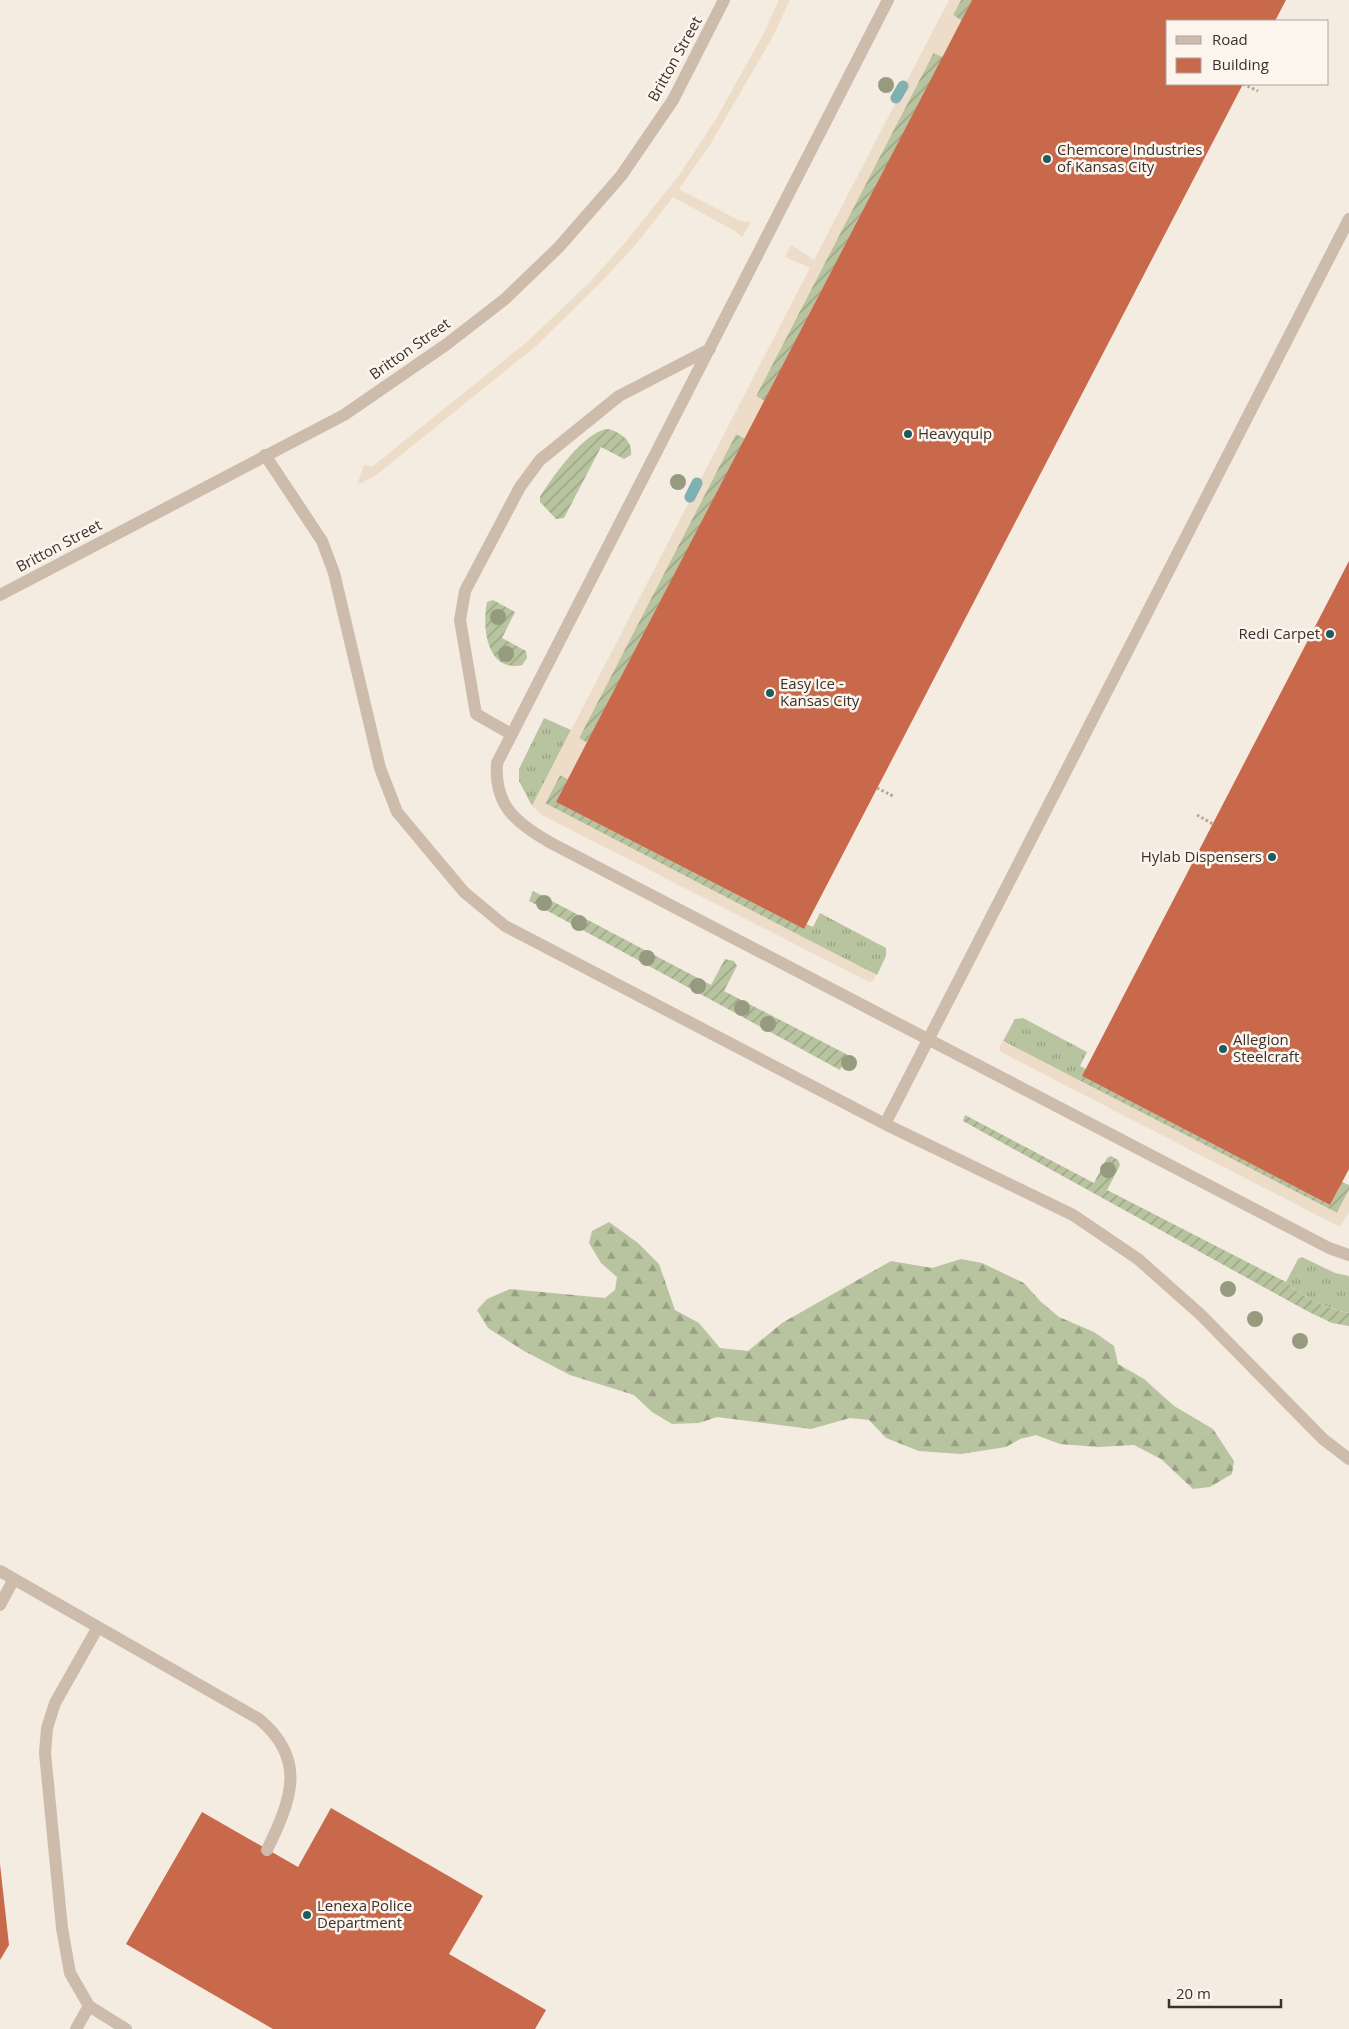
<svg xmlns="http://www.w3.org/2000/svg" width="1349" height="2029" font-family="'Open Sans',sans-serif">
<defs>
<pattern id="grass-tufts" width="24" height="20" patternUnits="userSpaceOnUse" patternTransform="scale(1.25)"><rect width="24" height="20" fill="#b8c4a0"/><path d="M3 7l-1-3M5 7V3M7 7l1-3M15 17l-1-3M17 17v-4M19 17l1-3" fill="none" stroke="#97a083"/></pattern>
<pattern id="forest-firs" width="22" height="20" patternUnits="userSpaceOnUse" patternTransform="scale(1.25)"><rect width="22" height="20" fill="#b8c4a0"/><path d="M5 1l3.5 6h-7zM16 11l3.5 6h-7z" fill="#97a083"/></pattern>
<pattern id="garden-furrows" width="10" height="10" patternUnits="userSpaceOnUse" patternTransform="scale(1.25)"><rect width="10" height="10" fill="#b8c4a0"/><path d="M-1 1l2-2M0 10L10 0M9 11l2-2" fill="none" stroke="#97a083"/></pattern>
</defs>
<rect width="100%" height="100%" fill="#f4ebe1"/>
<path fill="url(#grass-tufts)" d="M 544,718 L 571,730 L 532,806 L 519,781 L 519,769 Z
M 820,913 L 886,948 L 886,956 L 877,975 L 800,936 L 806,924 L 813,927 Z
M 1023,1018 L 1087,1052 L 1080,1066 L 1086,1069 L 1080,1081 L 1003,1041 L 1015,1019 Z
M 1302,1257 L 1335,1273 L 1349,1276 L 1349,1313 C 1327,1309 1301,1297 1286,1282 L 1298,1259 Z"/>
<path fill="url(#forest-firs)" d="M 609,1222 L 638,1243 L 659,1264 L 675,1310 L 699,1323 L 720,1348 L 748,1351 L 782,1323 L 891,1261 L 932,1268 L 961,1259 L 982,1263 L 1024,1283 L 1040,1301 L 1059,1317 L 1094,1332 L 1114,1346 L 1118,1364 L 1144,1379 L 1174,1406 L 1213,1429 L 1234,1461 L 1232,1474 L 1210,1487 L 1193,1489 L 1161,1459 L 1134,1445 L 1098,1447 L 1060,1444 L 1036,1435 L 1020,1439 L 1006,1447 L 961,1454 L 919,1451 L 886,1438 L 869,1420 L 850,1418 L 811,1429 L 717,1417 L 699,1423 L 672,1424 L 652,1412 L 634,1395 L 570,1375 L 524,1351 L 488,1328 L 477,1310 L 487,1299 L 510,1289 L 605,1298 L 615,1290 L 617,1277 L 601,1263 L 589,1243 L 592,1231 Z"/>
<path fill="url(#garden-furrows)" d="M 961,0 L 972,0 L 962,21 L 953,15 Z
M 934,52 L 943,57 L 764,401 L 756,396 Z
M 609,429 C 621,433 633,441 631,455 L 624,459 L 601,447 L 564,518 L 556,519 L 540,502 L 540,497 C 551,479 586,429 609,429 Z
M 736,434 L 745,438 L 587,743 L 579,738 Z
M 493,600 L 515,612 L 502,638 L 526,651 L 527,658 L 522,665 C 486,673 482,626 487,602 Z
M 560,775 L 568,779 L 556,802 L 804,929 L 800,936 L 545,804 Z
M 533,891 L 711,985 L 725,959 L 734,961 L 737,966 L 724,991 L 848,1055 L 840,1070 L 533,903 L 529,901 Z
M 1082,1076 L 1330,1205 L 1342,1182 L 1349,1185 L 1349,1190 L 1337,1213 L 1080,1081 Z
M 965,1115 L 1094,1183 L 1107,1158 L 1111,1156 L 1118,1160 L 1120,1165 L 1107,1190 L 1286,1282 C 1301,1297 1327,1309 1349,1313 L 1349,1326 L 1332,1323 L 1307,1311 L 963,1121 Z"/>
<path fill="#ecdcc8" d="M 779,0 L 790,0 L 772,38 L 711,143 L 679,189 L 740,221 L 751,222 L 742,237 L 735,231 L 673,197 L 636,244 L 603,280 L 536,346 L 375,476 L 357,485 L 364,465 L 372,467 L 527,342 L 590,282 L 625,243 L 680,174 L 716,119 L 764,33 Z
M 949,0 L 961,0 L 953,15 L 962,21 L 943,57 L 933,53 L 756,396 L 770,404 L 751,442 L 736,434 L 579,738 L 587,743 L 574,782 L 560,775 L 545,803 L 876,975 L 873,981 L 869,982 L 542,815 L 532,806 L 810,268 L 785,257 L 791,245 L 814,260 Z
M 1003,1041 L 1337,1213 L 1349,1190 L 1349,1212 L 1340,1227 L 1001,1052 L 999,1048 Z"/>
<g fill="none" stroke-linecap="round" stroke-linejoin="round">
<path stroke="#7fb0b2" stroke-width="11" d="M 896,98 L 903,86
M 690,497 L 697,483"/>
</g>
<path fill="#c8694b" d="M 972,0 L 1286,0 L 1275,21 L 1168,21 L 1168,84 L 1243,84 L 804,929 L 556,802 Z
M 1349,561 L 1349,1169 L 1330,1205 L 1082,1076 Z
M 331,1808 L 483,1896 L 449,1954 L 546,2010 L 535,2029 L 273,2029 L 126,1944 L 202,1812 L 298,1867 Z
M 0,1864 L 9,1945 L 0,1960 Z"/>
<g fill="none" stroke-linecap="round" stroke-linejoin="round">
<path stroke="#b9a596" stroke-width="3" stroke-dasharray="2.5 2.5" stroke-linecap="butt" d="M 1243,84 L 1258,91
M 877,788 L 893,796
M 1197,815 L 1213,824"/>
<path stroke="#cdbbac" stroke-width="12" d="M 888,0 L 497,763 C 494,806 516,823 551,843 L 1329,1248 L 1349,1255
M 265,455 L 322,541 L 334,573 L 380,768 L 397,812 L 464,892 L 505,926 L 885,1124 L 1073,1215 L 1138,1259 L 1200,1314 L 1323,1439 L 1349,1459
M 511,734 L 476,714 L 460,620 L 465,591 L 520,487 L 540,460 L 619,396 L 710,349
M 885,1124 L 1349,219
M 0,1571 L 259,1719 C 308,1760 291,1800 267,1850
M 0,1605 L 14,1579
M 98,1627 L 55,1703 L 47,1728 L 45,1753 L 62,1928 L 70,1973 L 89,2006 L 126,2029
M 76,2029 L 89,2006"/>
<path stroke="#cdbbac" stroke-width="12" d="M 0,595 L 344,415 L 447,344 L 505,299 L 559,247 L 621,176 L 673,100 L 724,0"/>
</g>
<g fill="#969b7f">
<circle cx="886" cy="85" r="8"/>
<circle cx="678" cy="482" r="8"/>
<circle cx="498" cy="617" r="8"/>
<circle cx="506" cy="654" r="8"/>
<circle cx="544" cy="903" r="8"/>
<circle cx="579" cy="923" r="8"/>
<circle cx="647" cy="958" r="8"/>
<circle cx="698" cy="986" r="8"/>
<circle cx="742" cy="1008" r="8"/>
<circle cx="768" cy="1024" r="8"/>
<circle cx="849" cy="1063" r="8"/>
<circle cx="1108" cy="1170" r="8"/>
<circle cx="1228" cy="1289" r="8"/>
<circle cx="1255" cy="1319" r="8"/>
<circle cx="1300" cy="1341" r="8"/>
</g>
<g fill="#1f5a5e" stroke="#fbf5ee" stroke-width="2">
<circle cx="1047" cy="159" r="5"/>
<circle cx="908" cy="434" r="5"/>
<circle cx="1330" cy="634" r="5"/>
<circle cx="770" cy="693" r="5"/>
<circle cx="1272" cy="857" r="5"/>
<circle cx="1223" cy="1049" r="5"/>
<circle cx="307" cy="1915" r="5"/>
</g>
<g text-anchor="middle" stroke-width="5" stroke-linejoin="round" paint-order="stroke">
<g font-size="15" fill="#3b302b" stroke="#fbf5ee">
<text transform="translate(675 59) rotate(-61)" y="5">Britton Street</text>
<text transform="translate(410 349) rotate(-35)" y="5">Britton Street</text>
<text transform="translate(59 546) rotate(-28)" y="5">Britton Street</text>
</g>
<g font-size="15" fill="#3b302b" stroke="#fbf5ee" text-anchor="start">
<text x="1057" y="155">Chemcore Industries<tspan x="1057" dy="17">of Kansas City</tspan></text>
<text x="918" y="439">Heavyquip</text>
<text x="1320" y="639" text-anchor="end">Redi Carpet</text>
<text x="780" y="689">Easy Ice -<tspan x="780" dy="17">Kansas City</tspan></text>
<text x="1262" y="862" text-anchor="end">Hylab Dispensers</text>
<text x="1233" y="1045">Allegion<tspan x="1233" dy="17">Steelcraft</tspan></text>
<text x="317" y="1911">Lenexa Police<tspan x="317" dy="17">Department</tspan></text>
</g>
</g>
<rect x="1166" y="20" width="162" height="65" fill="#fbf5ee" stroke="#aea6a0"/>
<rect x="1176" y="36" width="25" height="8" fill="#cdbbac" stroke="#aea6a0"/>
<text x="1212" y="45" font-size="15" fill="#3b302b">Road</text>
<rect x="1176" y="58" width="25" height="15" fill="#c8694b" stroke="#aea6a0"/>
<text x="1212" y="70" font-size="15" fill="#3b302b">Building</text>
<path d="M1169 1999v8h112v-8" fill="none" stroke="#3b302b" stroke-width="2.5"/>
<text x="1176" y="1999" font-size="15" fill="#3b302b" stroke="#fbf5ee" stroke-width="4" paint-order="stroke">20 m</text>
</svg>
